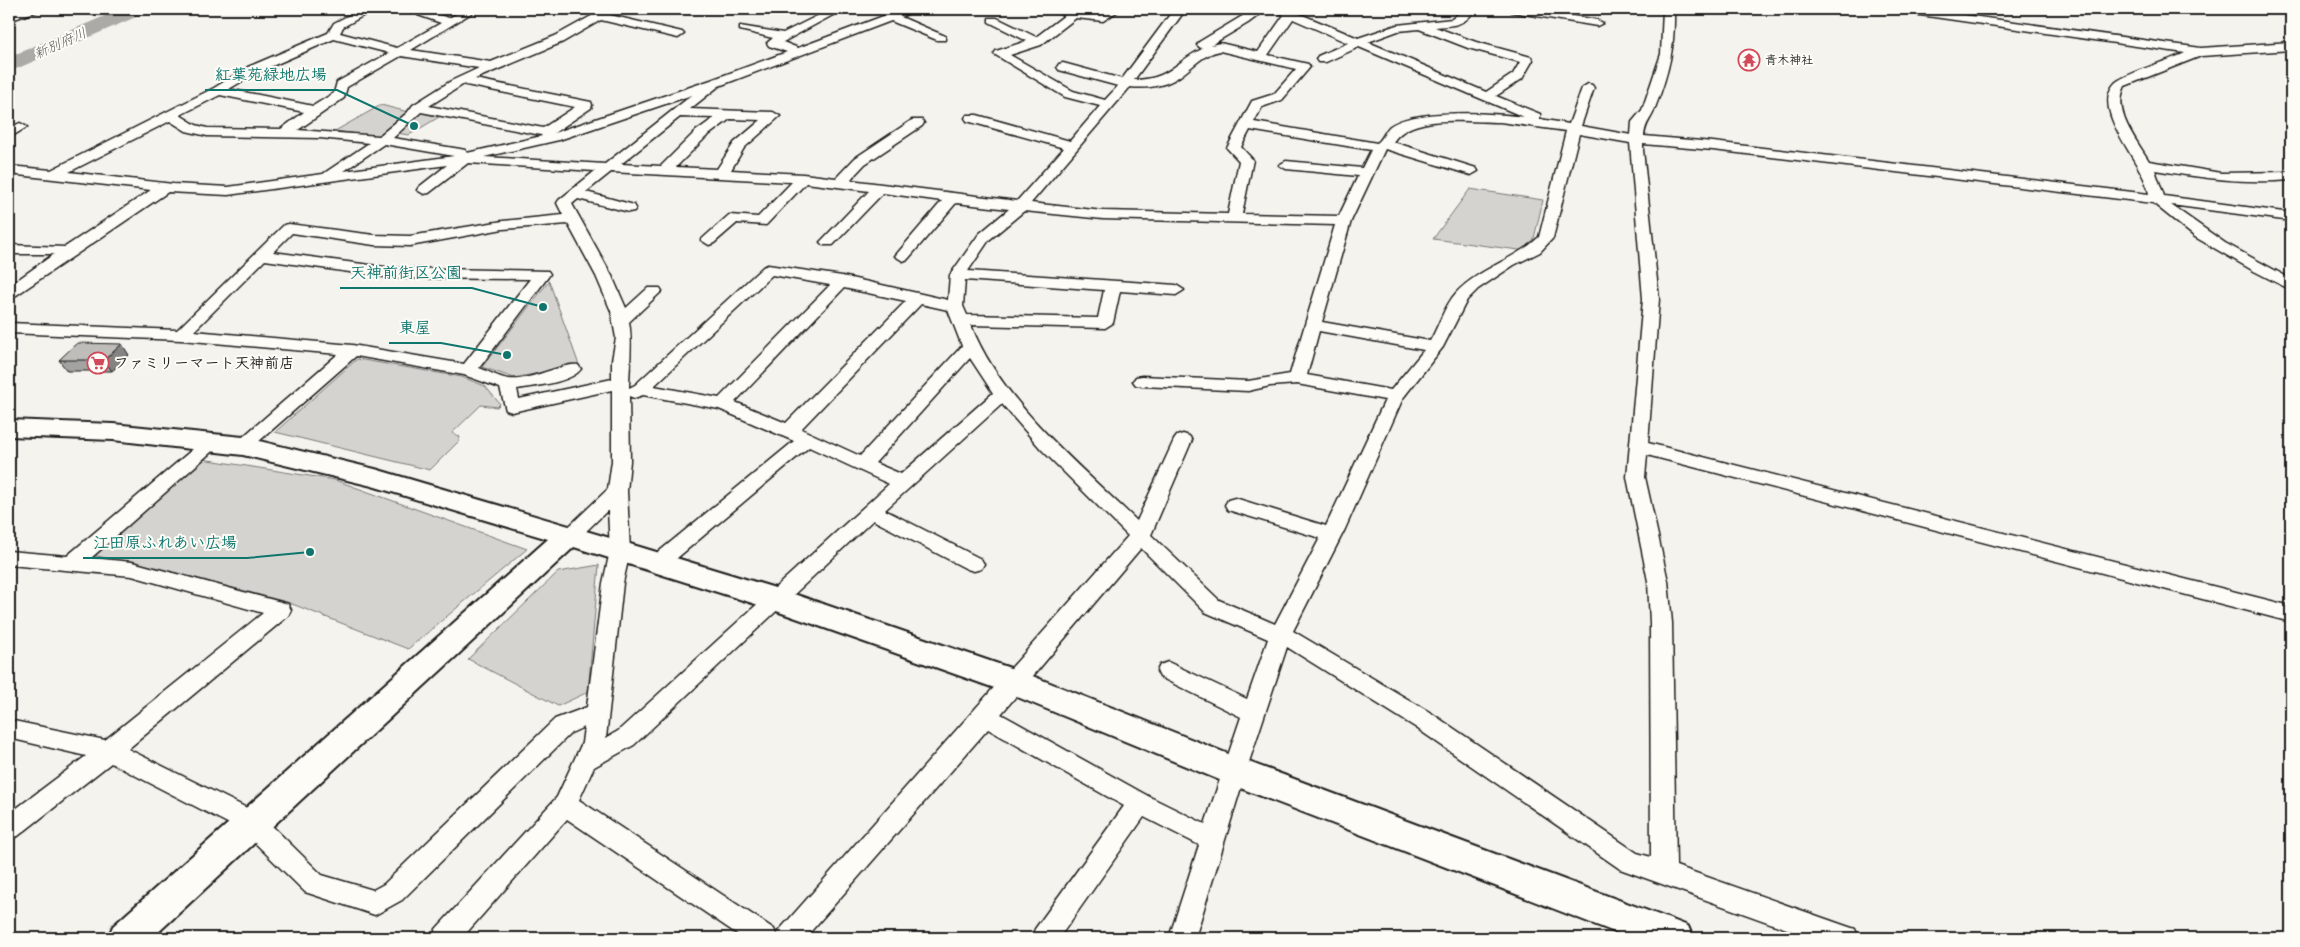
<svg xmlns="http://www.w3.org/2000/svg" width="2300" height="947" font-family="'Gochi Hand','Klee One',sans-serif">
<rect width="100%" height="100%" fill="#f4f3ee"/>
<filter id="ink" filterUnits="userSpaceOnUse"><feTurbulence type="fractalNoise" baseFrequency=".02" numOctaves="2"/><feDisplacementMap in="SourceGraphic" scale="10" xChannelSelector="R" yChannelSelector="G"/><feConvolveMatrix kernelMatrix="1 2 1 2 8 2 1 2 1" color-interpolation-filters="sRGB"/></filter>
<g filter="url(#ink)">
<path fill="#d4d3cf" stroke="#787876" d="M 381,105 L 408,112 L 380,137 L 335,131 Z
M 420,112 L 439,117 L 409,135 L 396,133 Z
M 1470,189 L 1543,200 L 1532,247 L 1519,250 L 1433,239 Z
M 549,281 L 579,365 L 514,378 L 482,367 Z
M 357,359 L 462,377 L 485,386 L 500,404 L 497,407 L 481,405 L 452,433 L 460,437 L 459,441 L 430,470 L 275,432 Z
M 202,459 L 335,480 L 527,549 L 408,649 L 287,602 L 93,555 Z
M 599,565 L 588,692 L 558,706 L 468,659 L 558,572 Z"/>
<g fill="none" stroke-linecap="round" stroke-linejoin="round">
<path fill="#abaaa6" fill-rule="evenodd" d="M 121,9 L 148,9 L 145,13 L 9,72 L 9,57 Z"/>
<g stroke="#1c1c1c" stroke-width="3">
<path id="street" d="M 26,9 L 43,9 L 9,21 L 9,14 Z
M 77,9 L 97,9 L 99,11 L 93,14 Z
M 361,9 L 375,9 L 343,27 L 340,33 L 397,48 L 441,23 L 418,15 L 418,11 L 422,10 L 449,18 L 465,9 L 478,9 L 411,50 L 491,62 L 555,36 L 604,9 L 617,9 L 610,15 L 682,32 L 684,34 L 678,38 L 601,20 L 563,42 L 475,79 L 591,102 L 592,105 L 591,108 L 554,133 L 711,80 L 787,52 L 769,46 L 767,43 L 773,38 L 740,30 L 740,26 L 783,33 L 831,9 L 844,9 L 783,42 L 798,48 L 902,9 L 917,9 L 901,17 L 945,36 L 945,40 L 937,40 L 891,21 L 719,86 L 690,109 L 773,112 L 780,116 L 744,148 L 731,170 L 803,174 L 836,178 L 855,158 L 912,120 L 922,120 L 924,123 L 922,126 L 865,164 L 850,180 L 1017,201 L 1064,148 L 967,121 L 965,118 L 967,115 L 977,115 L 1070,141 L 1100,106 L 1065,97 L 994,54 L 996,51 L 1027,41 L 989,22 L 989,18 L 997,18 L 1036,37 L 1065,15 L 1048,11 L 1047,9 L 1066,9 L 1093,15 L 1100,15 L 1108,9 L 1121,9 L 1103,21 L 1076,18 L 1041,45 L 1010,55 L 1073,91 L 1105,100 L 1118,86 L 1059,70 L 1057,67 L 1059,64 L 1063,63 L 1122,79 L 1174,9 L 1186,9 L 1134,80 C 1171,79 1173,63 1202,49 L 1197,45 L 1199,42 L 1254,9 L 1267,9 L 1248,23 L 1211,45 L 1220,43 L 1258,52 L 1284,15 L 1274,9 L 1288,9 L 1358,38 L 1397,25 L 1452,19 L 1464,9 L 1474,9 C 1468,25 1452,26 1435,27 L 1476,42 L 1531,57 L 1533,60 L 1522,79 L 1496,96 L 1540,114 L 1540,119 L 1569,124 L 1582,88 L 1588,84 L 1592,85 L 1594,88 L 1581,126 L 1631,135 L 1632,122 L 1642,110 L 1661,54 L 1663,9 L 1674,9 C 1675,47 1669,72 1655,108 C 1651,121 1646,120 1644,136 L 1713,142 L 2149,194 C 2145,163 2089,111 2115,83 C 2122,75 2173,59 2185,53 L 1899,12 L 1894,9 L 1921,9 L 2201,48 L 2291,42 L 2291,50 L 2201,56 L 2125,86 C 2112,112 2136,139 2149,161 L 2221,173 L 2291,172 L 2291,180 C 2243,184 2202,178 2155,170 L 2164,196 L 2291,213 L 2291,221 L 2171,205 L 2225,243 L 2291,279 L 2291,290 L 2254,271 L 2195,237 L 2153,203 L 1713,150 L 1643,144 L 1643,150 L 1659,299 L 1648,443 L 2291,606 L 2291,622 L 1647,455 L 1645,477 L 1668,581 L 1672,623 L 1676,866 L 1846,926 L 1855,929 L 1859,938 L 1812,938 L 1620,869 L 1415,727 L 1287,647 L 1246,771 L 1195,938 L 1169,938 L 1199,845 L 1144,817 L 1059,938 L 1031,938 L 1035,929 L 1124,806 L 988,729 L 805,938 L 743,938 L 567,819 L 462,938 L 432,938 L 436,929 L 557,797 L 582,743 L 584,727 L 571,733 L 402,900 L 375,915 L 305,892 L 243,831 L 111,763 L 18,836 L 9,839 L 9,814 L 86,756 L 9,738 L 9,720 L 105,740 L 263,613 L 132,576 L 9,565 L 9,551 L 67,556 L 206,438 L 212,436 L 218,438 L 221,442 L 218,446 L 91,558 L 132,562 L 281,602 L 288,604 L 291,610 L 288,616 L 128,749 L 261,815 L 322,875 L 373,890 L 384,884 L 555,719 L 587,707 L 603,583 L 610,551 L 608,510 L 576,541 L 569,543 L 562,541 L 559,536 L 608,489 L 612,461 L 612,390 L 512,412 L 506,410 L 500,388 L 464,375 L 356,356 L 249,450 L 243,452 L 237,450 L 234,446 L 237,442 L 338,354 L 181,340 L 9,333 L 9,323 L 177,330 L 284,225 L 289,224 L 374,235 L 410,236 L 503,221 L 563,215 L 557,203 L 559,200 L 595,171 L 468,163 L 429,193 L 424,194 L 417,190 L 419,187 L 447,165 L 228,195 L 168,192 L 15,296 L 9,298 L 9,286 L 54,254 L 9,254 L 9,245 L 65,247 L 151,190 L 9,174 L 9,166 L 51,170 L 214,88 L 248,67 L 328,33 L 334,23 ZM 1293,19 L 1348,43 L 1318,56 L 1316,59 L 1318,62 L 1326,62 L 1359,47 L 1524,117 C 1494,113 1412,108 1389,127 C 1384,132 1383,139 1377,143 L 1254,122 L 1262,107 L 1282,100 L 1310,67 L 1308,64 L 1268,55 ZM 1419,29 L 1468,48 L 1520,62 L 1513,74 L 1486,92 L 1368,42 L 1398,31 ZM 334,39 L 389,53 L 337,82 L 334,93 L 313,106 L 229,89 L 256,73 ZM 1220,51 L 1296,69 L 1274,94 L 1252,101 L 1227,148 L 1239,161 L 1228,214 L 1103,211 L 1031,203 L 1130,87 C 1147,89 1166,86 1180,76 C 1193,67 1203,54 1220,51 ZM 401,56 L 479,68 L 451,81 L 413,105 L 407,113 L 379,136 L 298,130 L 344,98 L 347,87 ZM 464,84 L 466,85 L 575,107 L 543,128 L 429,106 ZM 220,95 L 304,112 L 281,129 L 207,128 L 196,125 L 180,115 ZM 692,95 L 605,164 L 484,157 L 559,140 ZM 421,112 L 541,135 L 542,136 L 467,153 L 465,150 L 460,149 L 393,138 ZM 680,117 L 714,118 L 696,131 L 661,166 L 621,164 ZM 730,119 L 761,120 L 734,143 L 717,169 L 676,167 L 706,137 ZM 170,121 L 186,131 L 207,136 L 320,138 L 369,143 L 323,174 L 228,187 L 173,184 L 69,172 ZM 1500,122 L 1566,131 L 1539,237 C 1515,260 1479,268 1456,293 C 1444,306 1439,326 1430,341 L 1322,322 L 1351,221 L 1385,149 L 1471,175 L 1478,171 L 1476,168 L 1393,142 C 1411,113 1469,122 1500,122 ZM 1250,130 L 1371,150 L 1362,168 L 1286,161 L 1279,165 L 1286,169 L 1358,176 L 1339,216 L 1242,214 L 1253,160 L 1241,147 ZM 1579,134 L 1630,143 L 1643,299 L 1627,477 L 1648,581 L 1650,623 L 1651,857 L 1637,853 L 1431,713 L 1293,631 L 1345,529 L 1403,398 L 1443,347 L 1467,300 L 1478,289 L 1514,265 L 1540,252 L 1553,238 ZM 384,144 L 454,156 L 344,171 ZM 611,172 L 792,182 L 758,217 L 729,215 L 701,240 L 709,245 L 714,243 L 737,223 L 766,225 L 806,183 L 869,191 L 823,239 L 820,242 L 823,245 L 833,245 L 883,193 L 942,201 L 895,256 L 903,261 L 908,259 L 956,203 L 1009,209 L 979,234 L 950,275 L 948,300 L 842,276 L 768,265 L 763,267 L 635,385 L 629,388 C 629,366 633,344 629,322 L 662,291 L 660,288 L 648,288 L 626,308 L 612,276 L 572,204 L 578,199 L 629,212 L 634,211 L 636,208 L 634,205 L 586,192 ZM 1024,211 L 1103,219 L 1335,225 L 1290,374 L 1248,381 L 1142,376 L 1136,377 L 1133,381 L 1136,385 L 1142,386 L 1248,391 L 1270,386 L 1297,384 L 1385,400 L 1326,526 L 1235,498 L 1228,500 L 1225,505 L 1228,510 L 1320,538 L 1275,624 L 1219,600 L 1151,535 L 1192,440 L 1189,436 L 1183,434 L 1177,436 L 1174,440 L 1137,521 C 1079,465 1001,402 971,325 L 1105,328 L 1113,323 L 1120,291 L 1176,295 L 1184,290 L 1176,285 L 968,271 L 989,240 ZM 568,224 L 596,276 L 611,311 L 616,338 L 612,360 L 612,379 L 519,399 L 517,389 C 534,386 571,383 581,369 L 578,365 C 564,362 528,382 509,379 C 499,378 488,371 479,368 L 548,277 L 550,274 L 548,271 L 392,268 L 273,252 L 292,233 L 374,245 L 410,246 L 503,229 ZM 265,260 L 392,278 L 530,279 L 464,364 L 352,345 L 194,331 ZM 772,275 L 830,285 L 719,398 L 654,386 ZM 965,280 L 1104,290 L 1098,318 L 967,315 L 963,306 ZM 844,288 L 906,301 L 786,423 L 735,402 ZM 921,304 L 948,310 L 962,346 L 860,456 L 801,429 ZM 1319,331 L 1424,350 L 1391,390 L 1307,375 ZM 970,358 L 993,393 L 901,474 L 875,463 ZM 643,395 L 719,409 L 794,441 L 650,559 L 647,564 L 650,569 L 657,571 L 664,569 L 809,447 L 889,484 L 618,731 L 606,738 L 623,583 L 630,551 L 627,491 L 630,461 L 629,396 L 634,398 ZM 1002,404 L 1041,449 L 1128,536 L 776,934 L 774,929 L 579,800 L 594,767 L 634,745 L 873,520 L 967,569 L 974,571 L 981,569 L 984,564 L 981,559 L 885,510 ZM 1141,548 L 1205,612 L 1268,639 L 1247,699 L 1168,662 L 1160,665 L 1157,671 L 1160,677 L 1241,717 L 1205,824 L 1148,796 L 1001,714 Z
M 1506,9 L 1531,9 L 1597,20 L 1603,23 L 1597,26 L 1512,12 Z
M 20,123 L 27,127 L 9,138 L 9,128 Z"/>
</g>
<g stroke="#1c1c1c" stroke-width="4">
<path id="secondary" d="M 9,420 L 113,424 L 243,437 L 375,469 L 620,541 L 785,591 L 1025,673 L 1246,761 L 1675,921 L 1688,926 L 1693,938 L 1630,938 L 1222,781 L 1003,691 L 765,607 L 574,547 L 152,938 L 108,938 L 113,926 L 548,539 L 372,486 L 243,455 L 113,440 L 9,436 Z"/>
</g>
<use href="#street" fill="#fdfcf7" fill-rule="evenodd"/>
<use href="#secondary" fill="#fdfcf7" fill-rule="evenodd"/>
</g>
<path fill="#a3a3a0" stroke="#1c1c1c" d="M 129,355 L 112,371 L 67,371 L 59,360 Z"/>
<path fill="#858482" stroke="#1c1c1c" d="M 122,344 L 129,355 L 112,371 L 104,360 Z"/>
<path fill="#bebdba" stroke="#1c1c1c" d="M 77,343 L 122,344 L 104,360 L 59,360 Z"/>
</g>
<defs>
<g id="temple-ring" transform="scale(1.125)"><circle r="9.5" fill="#fdfcf7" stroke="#d1495b" stroke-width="1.5"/><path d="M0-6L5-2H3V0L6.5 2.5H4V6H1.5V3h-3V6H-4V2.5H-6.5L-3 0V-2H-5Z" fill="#d1495b"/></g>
<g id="supermarket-ring" transform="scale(1.125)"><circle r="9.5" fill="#fdfcf7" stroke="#d1495b" stroke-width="1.5"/><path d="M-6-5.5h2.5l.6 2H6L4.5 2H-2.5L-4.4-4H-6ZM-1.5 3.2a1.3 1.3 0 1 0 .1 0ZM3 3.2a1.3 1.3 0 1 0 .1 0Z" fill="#d1495b"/></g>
</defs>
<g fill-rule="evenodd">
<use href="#temple-ring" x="1749" y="60"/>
<use href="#supermarket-ring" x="98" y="363"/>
</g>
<g text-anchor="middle" stroke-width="4" stroke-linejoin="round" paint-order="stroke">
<g font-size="12" font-weight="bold" fill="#1c1c1c" stroke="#fdfcf7" text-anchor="start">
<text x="1765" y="64">青木神社</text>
</g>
<g font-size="14" font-style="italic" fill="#5c5c5a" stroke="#fdfcf7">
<text transform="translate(60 43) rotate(-24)" y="5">新別府川</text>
</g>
<g font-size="15" font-weight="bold" fill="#1c1c1c" stroke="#fdfcf7" text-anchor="start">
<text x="114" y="368">ファミリーマート天神前店</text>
</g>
</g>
<path fill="none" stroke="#0f766e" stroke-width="2" d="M414 126L337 90H205M543 307L472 288H340M507 355L441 343H389M310 552L247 558H83"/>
<g fill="#0f766e" stroke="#fdfcf7" stroke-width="2">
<circle cx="414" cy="126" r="5"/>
<circle cx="543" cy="307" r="5"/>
<circle cx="507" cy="355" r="5"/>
<circle cx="310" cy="552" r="5"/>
</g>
<g font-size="16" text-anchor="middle" font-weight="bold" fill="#0f766e" stroke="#fdfcf7" stroke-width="4" stroke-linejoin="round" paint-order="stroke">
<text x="271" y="80">紅葉苑緑地広場</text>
<text x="406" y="278">天神前街区公園</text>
<text x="415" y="333">東屋</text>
<text x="165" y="548">江田原ふれあい広場</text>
</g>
<rect width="2300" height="947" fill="none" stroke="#fdfcf7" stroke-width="30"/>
<rect x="15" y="15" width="2270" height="917" fill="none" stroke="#1c1c1c" stroke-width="2" filter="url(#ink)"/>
</svg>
